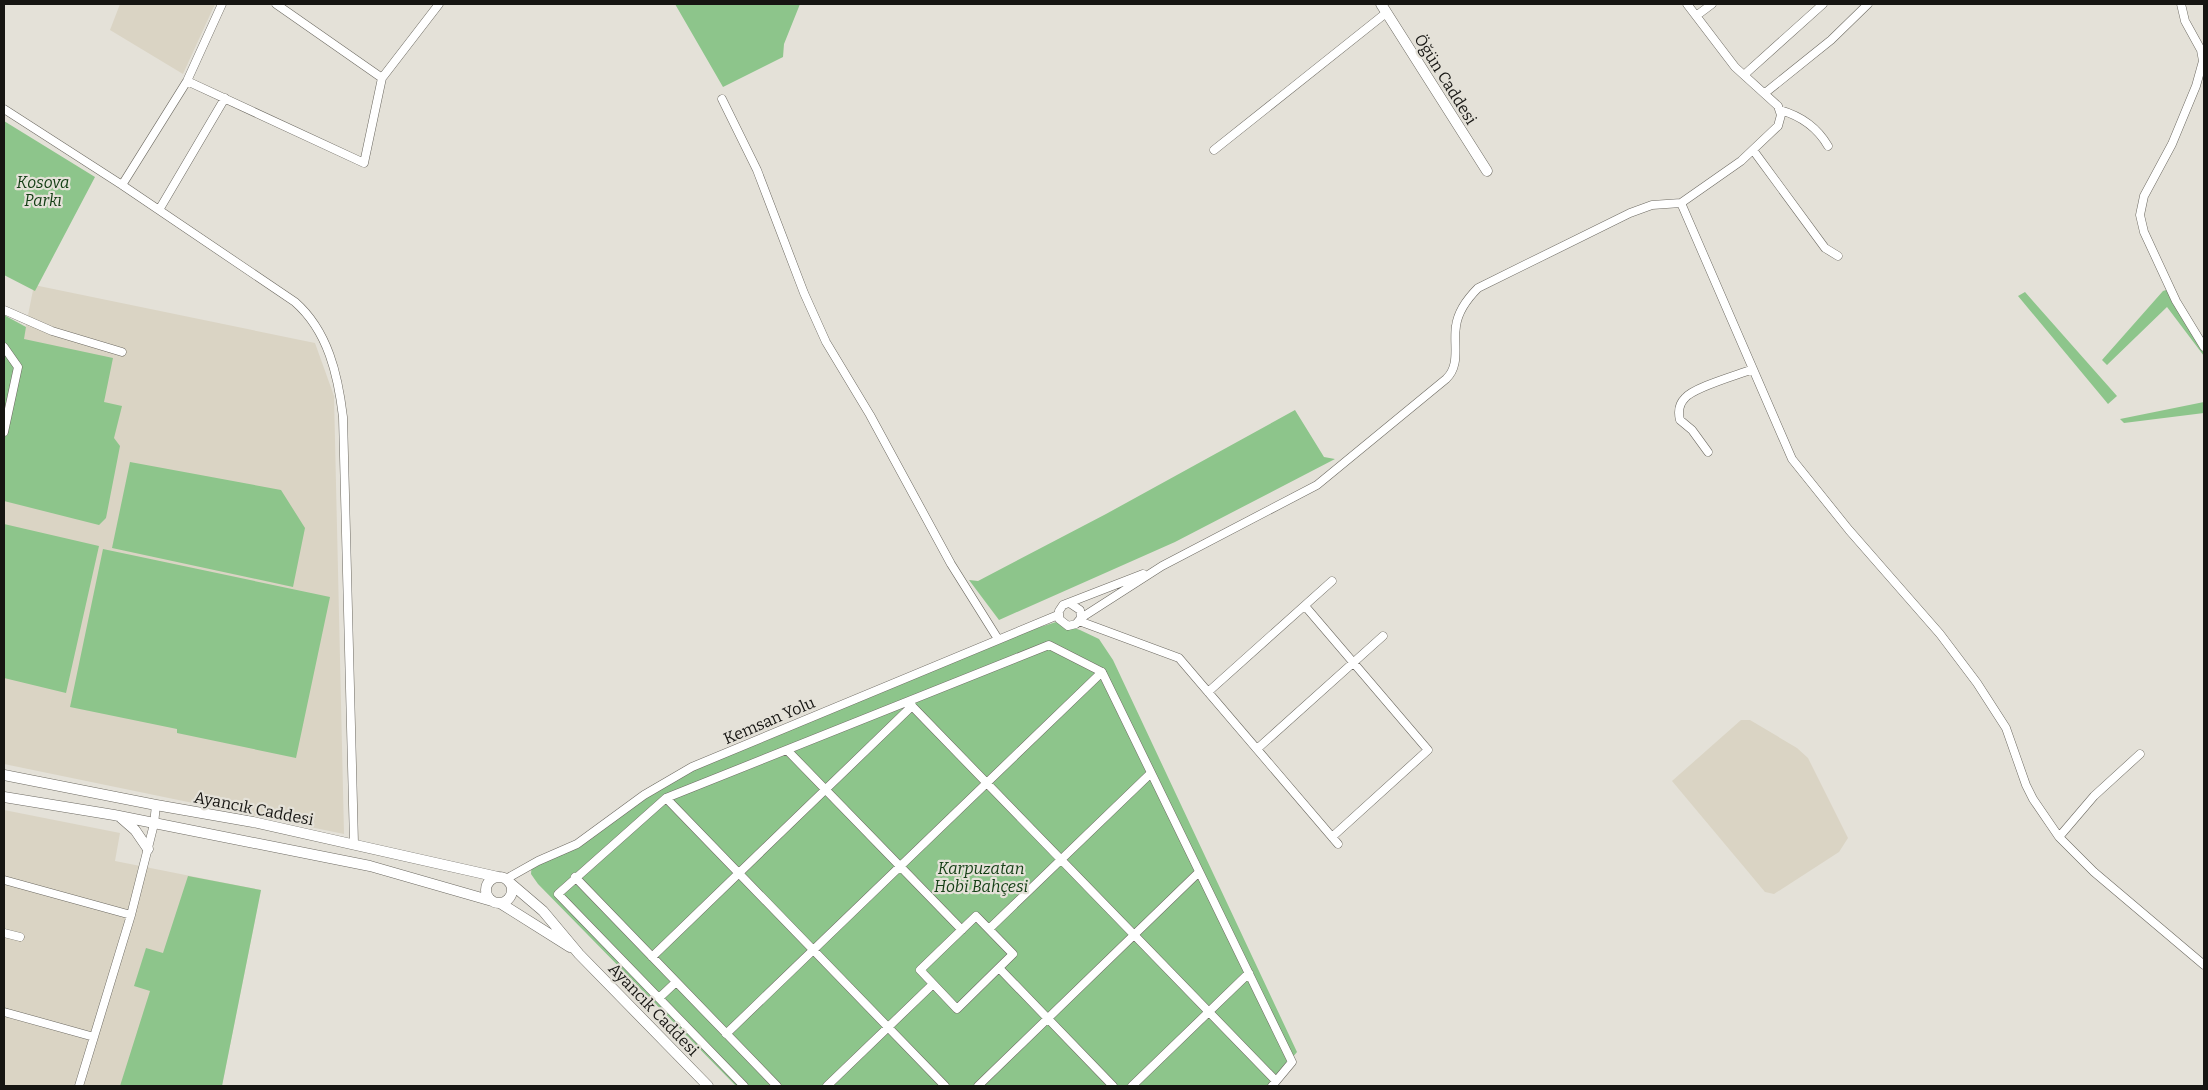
<svg xmlns="http://www.w3.org/2000/svg" width="2208" height="1090" font-family="Bitter,serif">
<rect width="100%" height="100%" fill="#e4e1d8"/>
<path fill="#dad4c4" d="M 120,4 L 215,4 L 183,74 L 110,30 Z
M 34,285 L 315,343 L 334,396 L 344,834 L 4,764 L 4,436 Z
M 1741,720 L 1750,720 L 1797,748 L 1808,758 L 1848,838 L 1839,852 L 1774,894 L 1765,892 L 1672,781 Z
M 4,810 L 120,833 L 115,861 L 261,890 L 222,1086 L 4,1086 Z"/>
<path fill="#8dc58b" d="M 675,4 L 800,4 L 784,44 L 783,57 L 723,87 Z
M 4,121 L 95,177 L 35,291 L 4,275 Z
M 2169,289 L 2204,344 L 2204,356 L 2167,307 L 2107,365 L 2102,360 L 2163,291 Z
M 2025,292 L 2117,396 L 2108,404 L 2018,296 Z
M 4,315 L 26,327 L 24,339 L 113,358 L 104,402 L 122,406 L 114,438 L 120,446 L 106,518 L 99,525 L 4,501 Z
M 2204,402 L 2204,413 L 2124,423 L 2120,419 Z
M 1295,410 L 1324,457 L 1335,459 L 1175,542 L 999,620 L 969,580 L 978,581 L 1106,514 Z
M 130,462 L 281,490 L 305,528 L 293,587 L 112,548 Z
M 4,524 L 99,546 L 66,693 L 4,678 Z
M 103,549 L 330,597 L 296,758 L 177,733 L 177,729 L 70,707 Z
M 1056,622 L 1080,630 L 1099,639 L 1113,660 L 1297,1052 L 1268,1086 L 736,1086 L 538,884 L 531,874 L 532,860 L 575,848 L 654,784 L 1031,630 Z
M 188,876 L 261,890 L 222,1086 L 120,1086 L 150,991 L 134,986 L 146,948 L 163,953 Z"/>
<g fill="none" stroke-linecap="round" stroke-linejoin="round">
<g stroke="#6d6a62" stroke-width="9">
<path id="street" d="M 276,4 L 382,78
M 2181,4 L 2185,21 L 2201,50 L 2203,61 L 2196,86 L 2172,144 L 2144,196 L 2140,215 L 2144,232 L 2176,301 L 2204,347
M 1696,16 L 1712,4
M 1744,75 L 1823,4
M 187,81 L 364,163 L 382,78 L 439,4
M 1765,93 L 1831,40 L 1868,4
M 722,99 L 757,170 L 804,293 L 826,342 L 870,415 L 951,564 L 998,639
M 4,109 L 122,185 L 295,302 C 328,331 338,375 343,417 L 354,843
M 1780,110 C 1801,116 1817,127 1828,146
M 1214,150 L 1386,13
M 1753,150 L 1825,248 L 1838,256
M 122,185 L 187,81 L 222,4
M 1681,203 L 1792,459 L 1849,530 L 1940,634 L 1977,683 L 2006,728 L 2026,785 L 2033,799 L 2059,837 L 2094,872 L 2204,965
M 159,210 L 225,98
M 4,310 L 52,331 L 122,352
M 4,347 L 18,367 L 4,432
M 1708,452 L 1692,430 L 1680,420 C 1678,412 1679,404 1685,398 C 1694,387 1738,375 1753,369
M 1071,604 L 1080,610 L 1081,618 L 1076,624 L 1068,626 L 1059,619 L 1059,611 L 1063,605 L 1143,574
M 1305,606 L 1428,750 L 1332,837
M 1081,618 L 1162,566 L 1317,485 L 1446,379 C 1461,365 1453,344 1456,326 C 1458,311 1467,299 1478,288 L 1630,213 L 1652,205 L 1681,203 L 1741,161 L 1778,126 L 1781,115 L 1778,106 L 1735,67 L 1687,4
M 1079,621 L 1179,658 L 1338,844
M 1208,692 L 1332,581
M 910,701 L 912,706 L 1276,1081
M 1257,749 L 1383,636
M 787,750 L 962,930
M 666,798 L 945,1086
M 2059,837 L 2094,796 L 2140,754
M 575,877 L 777,1086
M 506,879 L 538,861 L 577,844 L 644,795 L 692,767 L 1058,615
M 4,880 L 131,915
M 976,916 L 1013,954 L 957,1009 L 920,970 Z
M 989,929 L 1151,773
M 4,933 L 20,937
M 652,957 L 912,706
M 999,968 L 1113,1086
M 659,998 L 676,982
M 4,1012 L 94,1037
M 726,1034 L 1102,672
M 79,1086 L 131,915 L 154,824 L 156,805
M 744,1086 L 558,894 L 666,798 L 1049,645 L 1102,672 L 1292,1062 L 1272,1086
M 827,1086 L 933,984
M 978,1086 L 1199,872
M 1132,1086 L 1249,973"/>
</g>
<g stroke="#6d6a62" stroke-width="11">
<path id="secondary" d="M 1381,4 L 1487,171
M 4,775 L 156,805 L 253,822 L 498,877
M 4,797 L 114,815 L 370,866 L 492,901
M 119,816 L 135,830 L 148,849
M486 890a13 13 0 1 1 26 0a13 13 0 1 1-26 0Z
M 509,882 L 543,911 L 579,954 L 708,1086
M 500,903 L 570,947"/>
</g>
<use href="#street" stroke="#fff" stroke-width="8"/>
<use href="#secondary" stroke="#fff" stroke-width="10"/>
</g>
<g text-anchor="middle" stroke-width="4.5" stroke-linejoin="round" paint-order="stroke">
<g font-size="16" fill="#161512" stroke="#e4e1d8">
<text transform="translate(1446 79) rotate(58)" y="6">Öğün Caddesi</text>
<text transform="translate(769 720) rotate(-23)" y="6">Kemsan Yolu</text>
<text transform="translate(254 808) rotate(11)" y="6">Ayancık Caddesi</text>
<text transform="translate(654 1009) rotate(46)" y="6">Ayancık Caddesi</text>
</g>
<g font-size="16" font-style="italic" fill="#133e14" stroke="#e4e1d8">
<text x="43" y="188">Kosova<tspan x="43" dy="18">Parkı</tspan></text>
<text x="981" y="874">Karpuzatan<tspan x="981" dy="18">Hobi Bahçesi</tspan></text>
</g>
</g>
<rect width="2208" height="1090" fill="none" stroke="#161512" stroke-width="10"/>
</svg>
